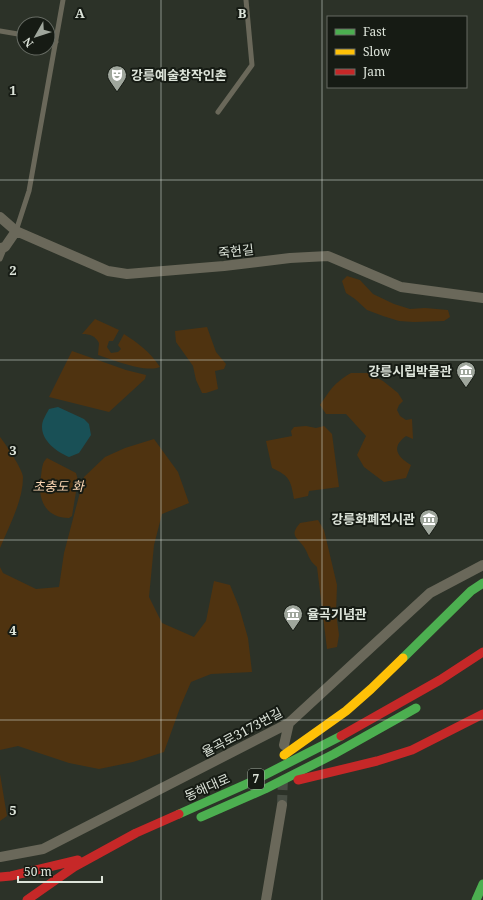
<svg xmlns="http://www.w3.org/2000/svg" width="483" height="900" font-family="'Noto Serif','Noto Sans KR',serif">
<rect width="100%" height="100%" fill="#2c3228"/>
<path fill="#4f3310" d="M 347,276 L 360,280 L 373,294 L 394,304 L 410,309 L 425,308 L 448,310 L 450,317 L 444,321 L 414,322 L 399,321 L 383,316 L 367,310 L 355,299 L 346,293 L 342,281 Z
M 95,319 L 119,330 L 113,341 L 109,341 L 107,347 L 111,353 L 118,352 L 121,349 L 118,345 L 124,334 C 138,343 150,352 160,367 C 145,373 113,360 98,355 L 99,343 C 95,336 91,334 82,334 Z
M 207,327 L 216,352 L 226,364 L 224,369 L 215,371 L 218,389 L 206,393 L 202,393 L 196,380 L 193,366 L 176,342 L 175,331 Z
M 72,351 L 126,370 L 146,375 L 145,379 L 109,412 L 49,397 Z
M 351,373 L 367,373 L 383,381 L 398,393 L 403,401 L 399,405 L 397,410 L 400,416 L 406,420 L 412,419 L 413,439 L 406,436 C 390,448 398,457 411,465 L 406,478 L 384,482 L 364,467 L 357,455 L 366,436 L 346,414 L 326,414 L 320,405 C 331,389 334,383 351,373 Z
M 306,426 L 316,428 L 324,426 L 332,434 L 339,487 L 309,491 L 308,496 L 294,499 C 291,481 290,476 272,468 L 266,441 L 292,436 L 291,431 L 294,427 Z
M 0,437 C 5,443 23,470 23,477 C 23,501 9,526 0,548 Z
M 154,439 L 178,472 L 189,503 L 162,514 L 154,545 L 149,597 L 162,623 L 194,637 L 206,621 L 214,581 L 230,585 L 239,607 L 248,638 L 252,672 L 211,674 L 191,682 L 181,705 L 164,752 L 133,762 L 99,769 L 69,763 L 18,746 L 0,750 L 0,567 L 3,573 L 36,589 L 59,587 L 64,553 L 84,477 L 105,457 L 125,448 Z
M 47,458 L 76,473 L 78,480 L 72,516 L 69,518 C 44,518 37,497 41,476 C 42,469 42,462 47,458 Z
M 318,520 L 324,530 L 337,585 L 336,613 L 339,635 L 337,647 L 327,649 L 317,567 C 314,564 311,562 310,559 C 308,556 307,551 304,547 C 297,537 289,536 300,523 Z
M 0,774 L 7,816 L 0,821 Z"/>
<path fill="#195056" d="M 58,407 L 84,419 L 89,424 L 91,435 L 79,453 L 69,457 C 57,452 42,441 42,427 C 42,420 46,415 49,409 Z"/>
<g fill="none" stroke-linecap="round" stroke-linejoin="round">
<path stroke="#474d43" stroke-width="10" stroke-dasharray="10 5" stroke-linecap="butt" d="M 282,805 L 283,777"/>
<path stroke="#6a685a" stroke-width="5" d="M 0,31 L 24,35
M 48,40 L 56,42
M 218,112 L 252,65 L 246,0
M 16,231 L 29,191 L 63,0
M 0,259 L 5,247"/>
<path stroke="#6a685a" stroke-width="10" d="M 0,217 L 16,231 L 108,271 L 127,274 L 224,266 L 290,258 L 328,256 L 401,287 L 483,298
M 0,248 L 5,247 L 16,231
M 284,745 L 289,723
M 0,857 L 43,849 L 289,723 L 430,593 L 483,565
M 266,900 L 282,805"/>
<path stroke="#4caf50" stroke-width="9" d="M 403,658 L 471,591 L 483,583
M 179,814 L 253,781 L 341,736
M 201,817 L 265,789 L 334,754 L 416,708
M 476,900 L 483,884"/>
<path stroke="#ffc107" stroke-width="9" d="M 284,755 L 346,711 L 371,689 L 403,658"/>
<path stroke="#c62828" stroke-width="9" d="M 341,736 L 440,680 L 483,652
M 298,780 L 377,761 L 412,750 L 483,714
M 0,877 L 11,876 L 78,860
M 27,900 L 74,867 L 136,833 L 179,814"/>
</g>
<path fill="none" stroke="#dde4da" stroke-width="1" stroke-opacity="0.55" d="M 161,0 L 161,900M 322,0 L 322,900M 0,180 L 483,180M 0,360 L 483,360M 0,540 L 483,540M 0,720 L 483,720"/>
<defs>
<g id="theatre-pin" transform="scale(1)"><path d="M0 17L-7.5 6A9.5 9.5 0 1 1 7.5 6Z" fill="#9fa69c" stroke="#161b14"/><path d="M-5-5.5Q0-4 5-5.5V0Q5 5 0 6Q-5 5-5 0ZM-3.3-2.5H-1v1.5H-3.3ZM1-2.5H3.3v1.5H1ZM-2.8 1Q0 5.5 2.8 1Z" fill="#fff"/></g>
<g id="museum-pin" transform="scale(1)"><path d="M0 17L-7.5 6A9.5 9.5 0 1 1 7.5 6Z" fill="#9fa69c" stroke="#161b14"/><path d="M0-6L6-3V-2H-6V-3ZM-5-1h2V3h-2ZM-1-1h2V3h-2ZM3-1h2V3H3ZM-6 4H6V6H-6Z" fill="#fff"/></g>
</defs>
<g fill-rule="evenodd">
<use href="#theatre-pin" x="117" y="75"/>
<use href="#museum-pin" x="466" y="371"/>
<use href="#museum-pin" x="429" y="519"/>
<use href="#museum-pin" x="293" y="614"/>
</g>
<g text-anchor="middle" stroke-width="4" stroke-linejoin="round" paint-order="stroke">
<rect fill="#161b14" stroke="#a1a89f" stroke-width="1" x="248" y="769" width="16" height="20" rx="3"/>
<g font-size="12" font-weight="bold" fill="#dde4da">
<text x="256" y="783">7</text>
</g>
<g font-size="13" font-weight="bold" fill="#dde4da" stroke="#161b14" text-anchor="start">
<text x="131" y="80">강릉예술창작인촌</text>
<text x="452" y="376" text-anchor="end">강릉시립박물관</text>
<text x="415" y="524" text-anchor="end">강릉화폐전시관</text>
<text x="307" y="619">율곡기념관</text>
</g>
<g font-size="13" fill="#dde4da" stroke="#161b14">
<text transform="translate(236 251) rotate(-6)" y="5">죽헌길</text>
<text transform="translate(242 732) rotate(-28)" y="5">율곡로3173번길</text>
<text transform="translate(207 787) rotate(-24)" y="5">동해대로</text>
</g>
<g font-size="13" font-style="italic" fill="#fcd6b3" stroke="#161b14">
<text x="58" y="491">초충도 화</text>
</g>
</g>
<g font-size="13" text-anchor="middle" font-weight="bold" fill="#dde4da" stroke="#161b14" stroke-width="4" stroke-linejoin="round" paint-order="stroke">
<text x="80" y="18">A</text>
<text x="242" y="18">B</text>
<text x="13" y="95">1</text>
<text x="13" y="275">2</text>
<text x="13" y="455">3</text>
<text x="13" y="635">4</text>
<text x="13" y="815">5</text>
</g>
<rect x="327" y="16" width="140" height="72" fill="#161b14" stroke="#666b63"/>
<rect x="335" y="29" width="20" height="6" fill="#4caf50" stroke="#666b63"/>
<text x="363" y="36" font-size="12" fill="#dde4da">Fast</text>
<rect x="335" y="49" width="20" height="6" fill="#ffc107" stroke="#666b63"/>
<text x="363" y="56" font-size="12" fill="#dde4da">Slow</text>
<rect x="335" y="69" width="20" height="6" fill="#c62828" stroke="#666b63"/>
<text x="363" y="76" font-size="12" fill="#dde4da">Jam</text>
<g transform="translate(36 36) rotate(231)"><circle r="19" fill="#161b14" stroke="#666b63"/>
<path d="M0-3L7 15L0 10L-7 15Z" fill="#9fa69c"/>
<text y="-6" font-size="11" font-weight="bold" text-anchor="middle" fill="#dde4da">N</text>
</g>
<path d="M18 876v6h84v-6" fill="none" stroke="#dde4da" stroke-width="2"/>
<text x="24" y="876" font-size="12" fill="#dde4da" stroke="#161b14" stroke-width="3" paint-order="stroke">50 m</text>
</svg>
